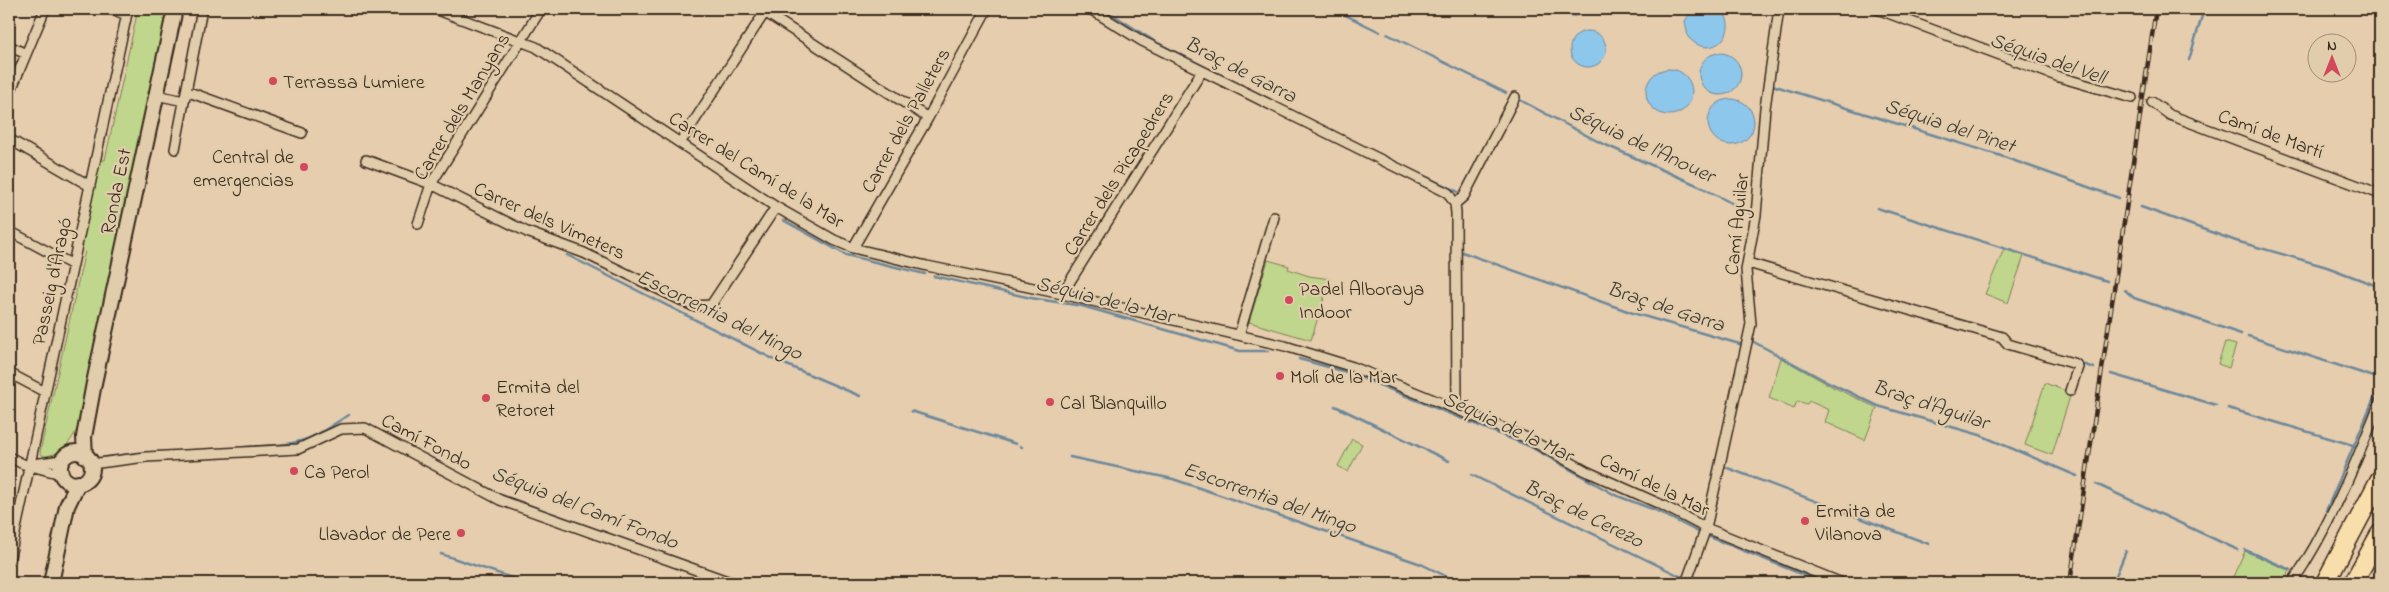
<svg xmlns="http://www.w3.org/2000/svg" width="2389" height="592" font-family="'Indie Flower',sans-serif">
<rect width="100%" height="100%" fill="#e6cdae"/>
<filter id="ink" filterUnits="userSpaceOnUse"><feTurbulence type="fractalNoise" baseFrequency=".02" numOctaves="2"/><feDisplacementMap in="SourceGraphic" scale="10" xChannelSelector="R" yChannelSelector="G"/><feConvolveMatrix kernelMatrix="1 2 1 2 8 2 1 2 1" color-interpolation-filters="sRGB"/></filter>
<g filter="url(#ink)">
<path fill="#bfd68c" stroke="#7d8055" d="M 138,9 L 170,9 L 81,421 C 73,438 64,456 43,456 L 40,452 L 85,251 L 80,246 L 99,160 L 105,160 Z
M 2004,249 L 2024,256 L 2008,303 L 1985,294 Z
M 1268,260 L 1289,266 L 1288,269 L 1309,276 L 1330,279 L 1311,340 L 1249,322 Z
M 2225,342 L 2236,345 L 2229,368 L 2218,364 Z
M 1781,358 L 1833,387 L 1877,408 L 1865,440 L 1825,422 L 1829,410 L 1809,401 L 1807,404 L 1797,401 L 1794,409 L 1769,398 Z
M 2045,383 L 2071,393 L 2052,455 L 2025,445 Z
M 1352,439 L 1362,444 L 1348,472 L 1338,466 Z
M 2245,551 L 2290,571 L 2282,583 L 2230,583 Z"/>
<path fill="#8dc7ec" stroke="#6c889a" d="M 1558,9 L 1587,9 C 1578,19 1567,18 1558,9 Z
M 1693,9 L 1720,9 C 1743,29 1712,64 1688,37 L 1685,21 Z
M1570 49a18 18 0 1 1 36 0a18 18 0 1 1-36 0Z
M1699 74a21 21 0 1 1 42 0a21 21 0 1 1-42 0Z
M1646 92a23 23 0 1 1 46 0a23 23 0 1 1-46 0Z
M1708 122a23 23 0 1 1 46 0a23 23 0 1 1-46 0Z"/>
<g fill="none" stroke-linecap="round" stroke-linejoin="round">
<path stroke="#6c889a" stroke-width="2.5" d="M 1104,9 L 1154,41 L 1249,89
M 1333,9 L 1380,32
M 1868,9 L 1876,12
M 1387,34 L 1506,93
M 2189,60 L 2204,9
M 1772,85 L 1998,155 L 2119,198
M 1520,100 L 1599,142 L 1699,186 L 1752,214
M 1422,175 L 1458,192
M 2141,207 L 2236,241 L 2327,267 L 2380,287
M 1877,208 L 2107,281
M 783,220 L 846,255 L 925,274
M 1462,252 L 1633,313 L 1743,345
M 567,255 L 775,360 L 860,396
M 1742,271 L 1743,282
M 934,276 L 1031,298 L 1082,306 L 1240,351 L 1268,351
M 2125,290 L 2134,298 L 2241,334
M 2248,336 L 2380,379
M 1752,341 L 1824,380 L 1878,406 L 1980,435 L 2077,476
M 1299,359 L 1350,373 L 1529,446 L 1615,495 L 1655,510 L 1700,533
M 2082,364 L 2094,368
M 2111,374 L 2216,405
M 1335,406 L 1449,461
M 2228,408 L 2356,446
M 911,411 L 1016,444
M 1020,446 L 1022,447
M 245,447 C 265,446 285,446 304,440 C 321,435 334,423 349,415
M 1070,457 L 1173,479 L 1421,564 L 1456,581
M 99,458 L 138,453 L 204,450
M 1725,467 L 1929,544
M 1472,475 L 1684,578
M 464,476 L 501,495 L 696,565
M 2096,484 L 2238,550
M 2326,511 L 2380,384
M 1710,537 L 1823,583
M 2245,550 L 2291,570
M 441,554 L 527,583
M 704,568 L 719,574
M 734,579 L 745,583
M 1691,583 L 1691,582
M 2113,583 L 2126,551"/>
<g stroke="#3b2a1e" stroke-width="12">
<path id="minor" d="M 111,9 L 127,15
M 435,9 L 536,47 L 776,207 L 834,240 L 853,248 L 927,266 L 1062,294 L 1285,346 L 1353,367 L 1527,438 L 1586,471 L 1662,505 L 1706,528 L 1842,583
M 760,9 L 928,118
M 1090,9 L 1142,41 L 1448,193 L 1455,204 L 1456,213 L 1457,409
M 1877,9 L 2059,77 L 2132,98
M 9,46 L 26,54
M 186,91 L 302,133
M 9,95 L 45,9
M 156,95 L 184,101
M 2152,102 L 2170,115 L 2380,194
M 9,139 L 90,186
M 680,143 L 765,12
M 175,149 L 202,9
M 366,160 L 431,184 L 527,232 L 584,253 L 693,306 L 711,305 L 776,207
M 1455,204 L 1464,196 L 1515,97
M 418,224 L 431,184 L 541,9
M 9,231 L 73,265
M 853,248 L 928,118 L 987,9
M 1748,263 L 2002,337 L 2008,344 L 2076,364 L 2078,367 L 2070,391
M 1062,294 L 1202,71
M 1239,335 L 1274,217
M 9,373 L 45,392
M 9,457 L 23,464 L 61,474
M 33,464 L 62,460
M 91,464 L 146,457 L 298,449 L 341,429 L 365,428 L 500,500 L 733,583
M 9,561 L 128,9
M 1686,583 L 1706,528 L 1751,324 L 1746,270 L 1756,215 L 1765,108 L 1779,9
M 2292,583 C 2330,527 2355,465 2380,402"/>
</g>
<g stroke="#3b2a1e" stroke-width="18">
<path id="secondary" d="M60 468a16 16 0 1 1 32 0a16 16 0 1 1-32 0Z
M 85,456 L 84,437 L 94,383 L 175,9
M 51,583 L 67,506 L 78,483"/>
</g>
<g stroke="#3b2a1e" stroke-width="21">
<path id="motorway" d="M 2325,583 L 2380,479
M 2353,583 L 2380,534"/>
</g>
<use href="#minor" stroke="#e1cdab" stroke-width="9"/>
<use href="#secondary" stroke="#e1cdab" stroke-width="14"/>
<use href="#motorway" stroke="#f8deab" stroke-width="18"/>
<g stroke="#3b2a1e" stroke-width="4.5">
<path id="rail" d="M 2070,583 L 2156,9"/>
</g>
<use href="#rail" stroke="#e1cdab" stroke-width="2.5" stroke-dasharray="8" stroke-linecap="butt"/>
</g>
</g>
<g fill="#d1495b" stroke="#e1cdab" stroke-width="2">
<circle cx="273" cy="81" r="5"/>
<circle cx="304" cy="167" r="5"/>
<circle cx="1289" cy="300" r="5"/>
<circle cx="1280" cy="376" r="5"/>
<circle cx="486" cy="398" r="5"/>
<circle cx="1050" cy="402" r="5"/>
<circle cx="294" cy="471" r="5"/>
<circle cx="1805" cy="521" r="5"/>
<circle cx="461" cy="533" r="5"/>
</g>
<g text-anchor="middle" stroke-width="4.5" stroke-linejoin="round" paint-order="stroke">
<g font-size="20" fill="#3b2a1e" stroke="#e1cdab" text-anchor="start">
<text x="283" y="88">Terrassa Lumiere</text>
<text x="294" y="163" text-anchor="end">Central de<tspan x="294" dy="23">emergencias</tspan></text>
<text x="1299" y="295">Padel Alboraya<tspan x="1299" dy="23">Indoor</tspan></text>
<text x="1290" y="383">Molí de la Mar</text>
<text x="496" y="393">Ermita del<tspan x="496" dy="23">Retoret</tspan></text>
<text x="1060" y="409">Cal Blanquillo</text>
<text x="304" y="478">Ca Perol</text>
<text x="1815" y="517">Ermita de<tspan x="1815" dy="23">Vilanova</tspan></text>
<text x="451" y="540" text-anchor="end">Llavador de Pere</text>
</g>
<g font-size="20" fill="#3b2a1e" stroke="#e1cdab">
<text transform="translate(461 106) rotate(-59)" y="7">Carrer dels Manyans</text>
<text transform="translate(905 120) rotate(-61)" y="7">Carrer dels Palleters</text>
<text transform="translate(2271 133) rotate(20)" y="7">Camí de Martí</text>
<text transform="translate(757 169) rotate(32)" y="7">Carrer del Camí de la Mar</text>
<text transform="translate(1118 173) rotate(-58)" y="7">Carrer dels Picapedrers</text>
<text transform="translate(115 191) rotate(-78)" y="7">Ronda Est</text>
<text transform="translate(550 220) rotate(24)" y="7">Carrer dels Vimeters</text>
<text transform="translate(1736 224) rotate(-84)" y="7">Camí Aguilar</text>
<text transform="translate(51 281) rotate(-78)" y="7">Passeig d'Aragó</text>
<text transform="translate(427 441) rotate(28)" y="7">Camí Fondo</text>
<text transform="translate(1655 484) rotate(26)" y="7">Camí de la Mar</text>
</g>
<g font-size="21" font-style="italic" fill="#433a33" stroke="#e1cdab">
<text transform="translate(2048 58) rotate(19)" y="7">Séquia del Vell</text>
<text transform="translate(1241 69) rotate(27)" y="7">Braç de Garra</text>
<text transform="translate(1950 125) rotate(18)" y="7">Séquia del Pinet</text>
<text transform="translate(1642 143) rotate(25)" y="7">Séquia de l'Anouer</text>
<text transform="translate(1105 299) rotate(14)" y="7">Séquia de la Mar</text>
<text transform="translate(1666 306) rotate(18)" y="7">Braç de Garra</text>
<text transform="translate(720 314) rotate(26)" y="7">Escorrentia del Mingo</text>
<text transform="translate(1931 404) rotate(18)" y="7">Braç d'Aguilar</text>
<text transform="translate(1508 426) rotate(25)" y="7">Séquia de la Mar</text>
<text transform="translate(1270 497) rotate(19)" y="7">Escorrentia del Mingo</text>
<text transform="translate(585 507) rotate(21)" y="7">Séquia del Camí Fondo</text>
<text transform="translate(1584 513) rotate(26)" y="7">Braç de Cerezo</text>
</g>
</g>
<rect width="2389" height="592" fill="none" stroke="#e1cdab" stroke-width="30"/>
<rect x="15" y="15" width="2359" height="562" fill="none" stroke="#3b2a1e" stroke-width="2" filter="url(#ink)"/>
<g transform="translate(2332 58)"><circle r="24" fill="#e1cdab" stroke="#9f8c73"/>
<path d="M0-4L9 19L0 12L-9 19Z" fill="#d1495b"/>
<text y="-8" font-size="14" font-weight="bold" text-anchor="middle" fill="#3b2a1e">N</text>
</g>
</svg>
